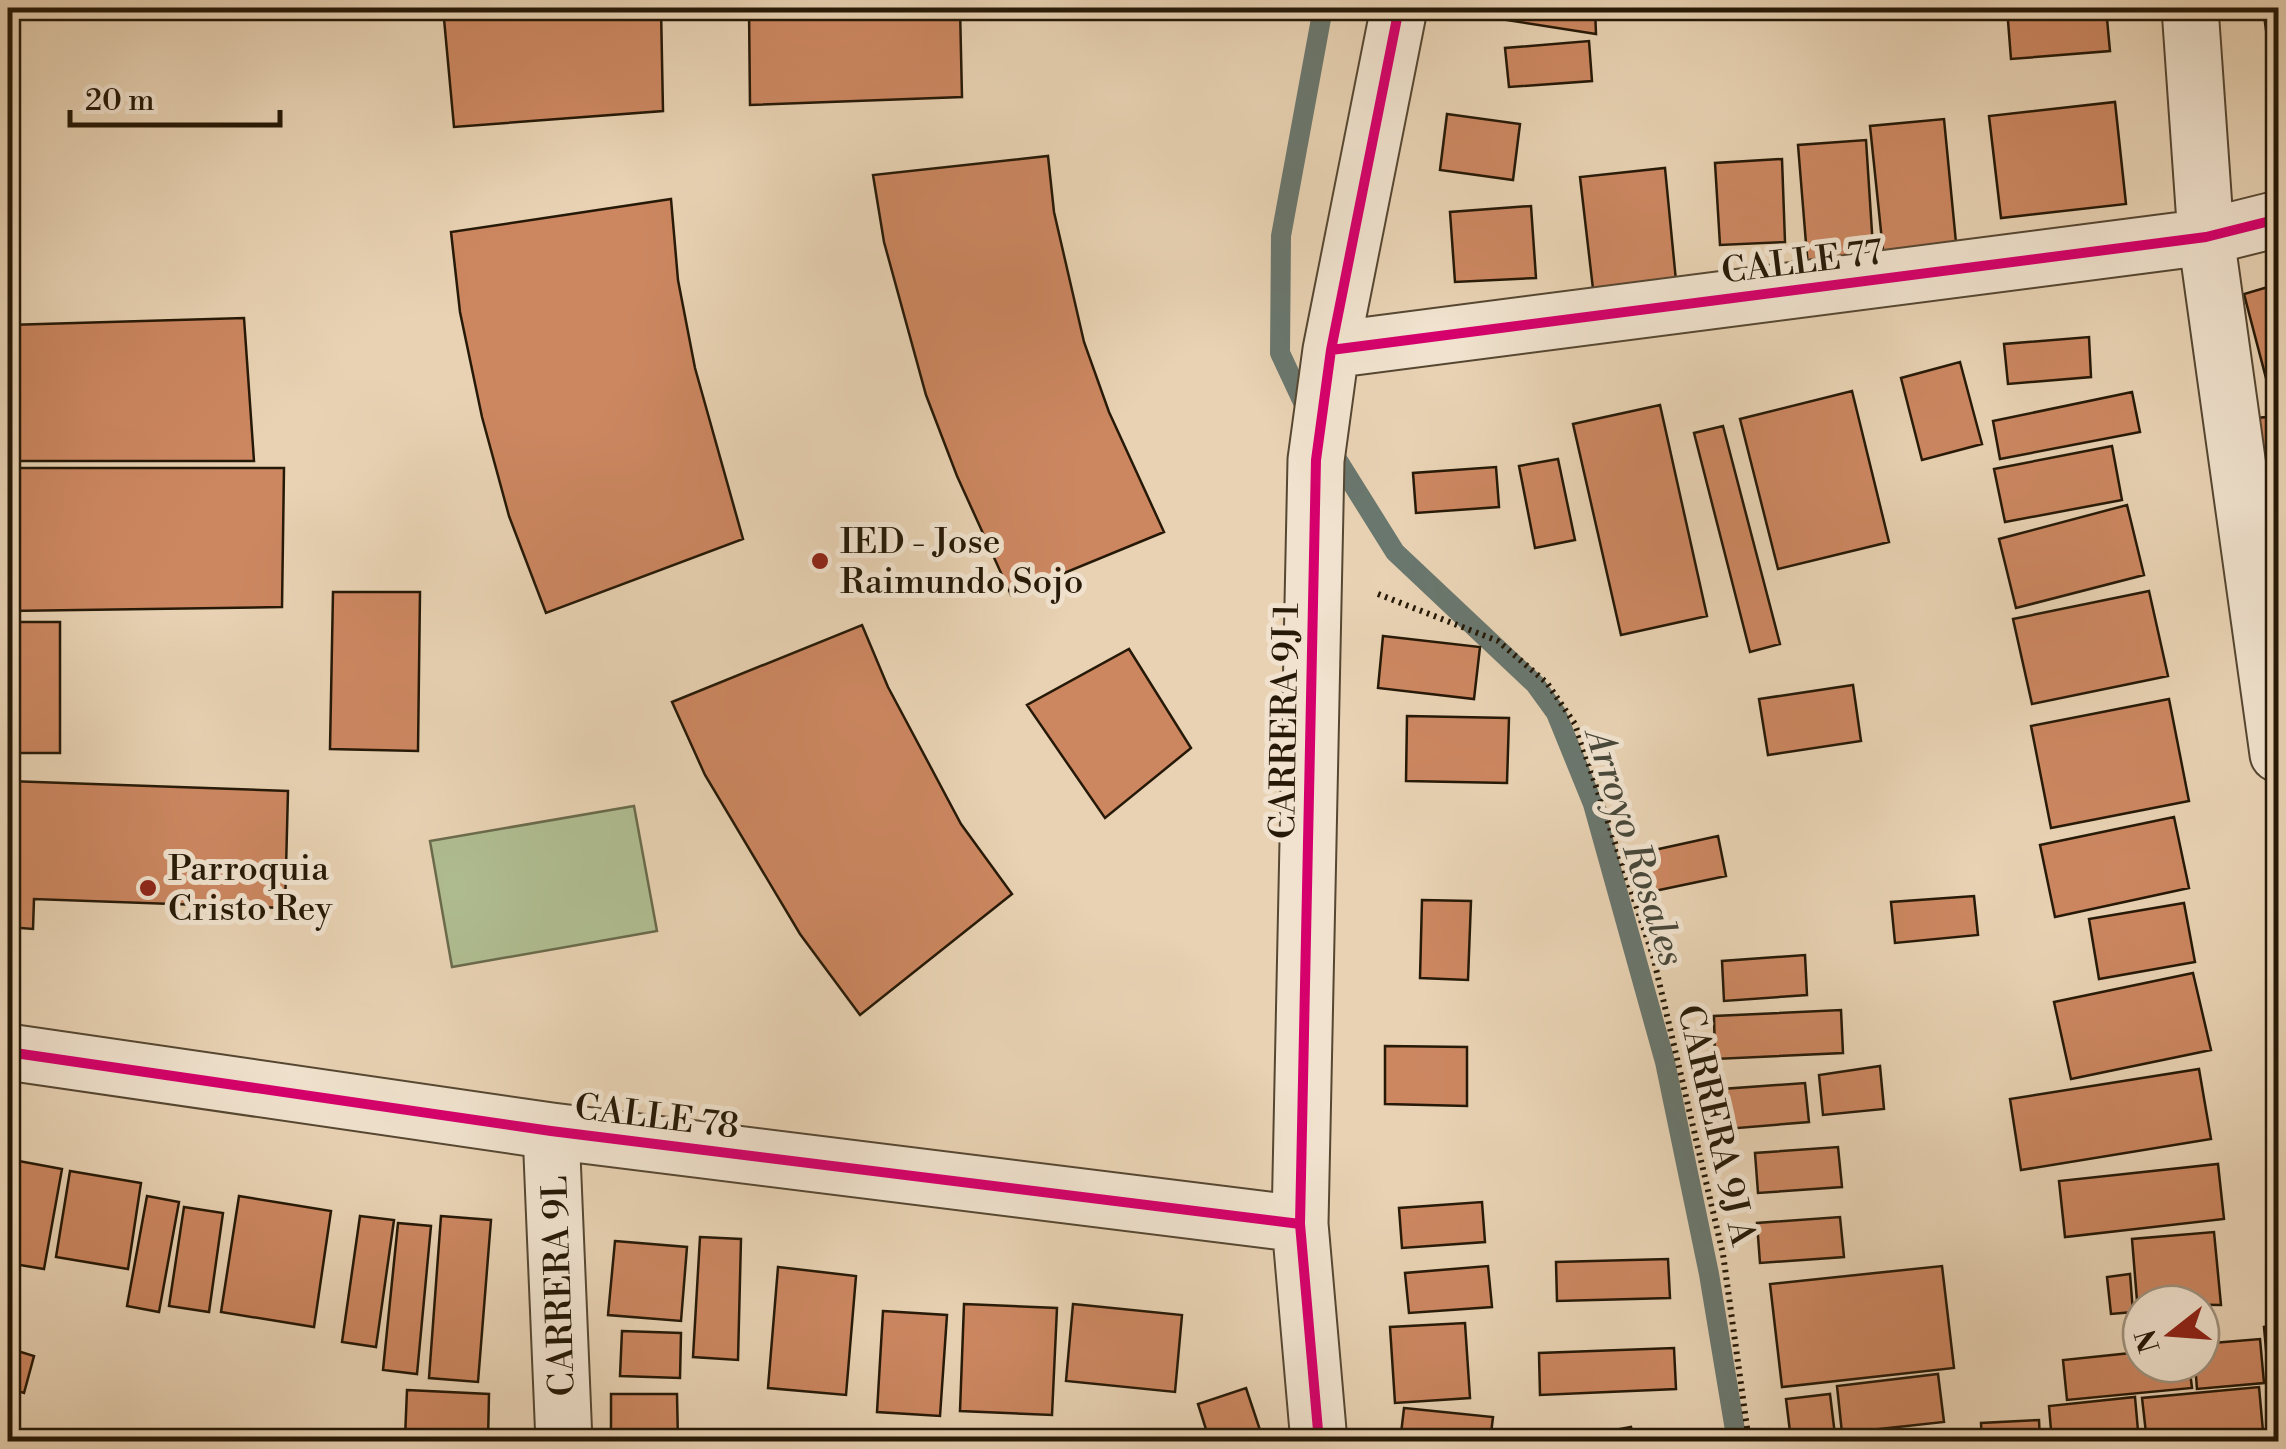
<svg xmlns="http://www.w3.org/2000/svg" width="2286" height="1449" font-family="'Libre Bodoni',serif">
<rect width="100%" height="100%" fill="#e8d2b3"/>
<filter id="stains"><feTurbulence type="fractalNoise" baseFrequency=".002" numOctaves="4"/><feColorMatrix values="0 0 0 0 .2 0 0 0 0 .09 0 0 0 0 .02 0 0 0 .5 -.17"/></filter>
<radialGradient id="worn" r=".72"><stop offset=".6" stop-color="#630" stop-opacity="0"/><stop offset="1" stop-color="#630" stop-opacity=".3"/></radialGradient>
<path fill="#afbd91" stroke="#6a6b4c" stroke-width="2.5" d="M 634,806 L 657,931 L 452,967 L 430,841 Z"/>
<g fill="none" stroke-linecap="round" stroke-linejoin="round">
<path stroke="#6a776e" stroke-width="20" d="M 1309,415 L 1280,353 L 1281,236 L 1323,8
M 1330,448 L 1395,552 L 1535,684 L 1556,713 L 1593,804 L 1665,1062 L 1709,1274 L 1737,1442"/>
</g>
<path fill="#cc8761" stroke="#261907" stroke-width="2.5" d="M 443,8 L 661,8 L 663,111 L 454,127 Z
M 749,8 L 960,8 L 962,97 L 750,105 Z
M 1486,8 L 1595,8 L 1596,34 L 1487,17 Z
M 2007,8 L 2106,8 L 2110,51 L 2011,59 Z
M 2263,8 L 2278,8 L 2278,29 L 2266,30 Z
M 1589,41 L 1592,81 L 1509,87 L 1505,48 Z
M 2115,102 L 2126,204 L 2001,218 L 1989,116 Z
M 1447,114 L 1520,124 L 1513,180 L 1440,170 Z
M 1944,119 L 1957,253 L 1884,260 L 1870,126 Z
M 1866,140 L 1874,263 L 1808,268 L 1798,145 Z
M 1048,156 L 1054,212 L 1084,342 L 1109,412 L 1164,532 L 1011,595 L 957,476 L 926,395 L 884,242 L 873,175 Z
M 1782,159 L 1785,242 L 1720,245 L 1715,163 Z
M 1665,168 L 1676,281 L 1593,289 L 1580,177 Z
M 671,199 L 678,280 L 695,368 L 743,539 L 546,613 L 509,516 L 482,417 L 460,312 L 451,232 Z
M 1531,206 L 1536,278 L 1455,282 L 1450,212 Z
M 2278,284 L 2278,400 L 2272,401 L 2244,294 Z
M 244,318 L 254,461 L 8,461 L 8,325 Z
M 2089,337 L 2091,377 L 2008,384 L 2004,344 Z
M 1960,362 L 1982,444 L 1922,460 L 1901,378 Z
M 1852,391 L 1889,542 L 1778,569 L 1740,419 Z
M 2132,392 L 2140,432 L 2000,459 L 1993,421 Z
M 1660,405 L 1707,616 L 1621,635 L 1573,424 Z
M 2278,416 L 2278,497 L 2265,498 L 2256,418 Z
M 1723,426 L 1780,644 L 1750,652 L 1694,433 Z
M 2112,446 L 2122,500 L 2005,522 L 1994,469 Z
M 1558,459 L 1575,540 L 1535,548 L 1519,466 Z
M 1496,467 L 1499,507 L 1416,513 L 1413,473 Z
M 8,468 L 284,468 L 282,607 L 8,611 Z
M 2127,505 L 2144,575 L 2016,608 L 1999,539 Z
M 2149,591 L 2168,676 L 2032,704 L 2013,619 Z
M 333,592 L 420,592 L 418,751 L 330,749 Z
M 8,622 L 60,622 L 60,753 L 8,753 Z
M 862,625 L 888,687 L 961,824 L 1012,894 L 860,1015 L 800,934 L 705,775 L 672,702 Z
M 1383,636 L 1480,647 L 1474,699 L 1378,688 Z
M 1129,649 L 1191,748 L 1105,818 L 1027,705 Z
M 1853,685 L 1861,741 L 1768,755 L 1759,699 Z
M 2169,699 L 2189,801 L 2051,828 L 2031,726 Z
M 1407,716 L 1509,718 L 1507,783 L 1406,781 Z
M 8,781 L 288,791 L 285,908 L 34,899 L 33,929 L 8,927 Z
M 2174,817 L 2189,888 L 2055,917 L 2040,845 Z
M 1718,836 L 1726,876 L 1645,893 L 1636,854 Z
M 1974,896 L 1978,935 L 1895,943 L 1891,902 Z
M 1422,900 L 1471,901 L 1468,980 L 1420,978 Z
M 2184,903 L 2195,962 L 2099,979 L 2089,919 Z
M 1805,955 L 1807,995 L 1724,1001 L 1722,961 Z
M 2193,973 L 2211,1050 L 2071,1079 L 2054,1002 Z
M 1841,1010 L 1843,1053 L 1715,1059 L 1714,1016 Z
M 1385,1046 L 1467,1047 L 1467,1106 L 1385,1104 Z
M 1880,1066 L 1884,1109 L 1823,1115 L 1819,1075 Z
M 2199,1069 L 2211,1139 L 2021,1170 L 2010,1099 Z
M 1805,1083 L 1809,1122 L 1726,1129 L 1722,1089 Z
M 1838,1147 L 1842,1187 L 1758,1193 L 1755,1153 Z
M 8,1159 L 62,1169 L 44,1269 L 8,1263 Z
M 2218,1164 L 2224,1219 L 2065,1237 L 2059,1181 Z
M 70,1171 L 141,1183 L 128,1269 L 56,1257 Z
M 147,1196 L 179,1202 L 159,1312 L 127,1306 Z
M 239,1196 L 331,1211 L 314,1327 L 221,1312 Z
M 1482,1202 L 1485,1242 L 1402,1248 L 1399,1208 Z
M 184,1207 L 223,1213 L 209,1312 L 169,1306 Z
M 360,1216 L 394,1220 L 376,1347 L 342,1342 Z
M 441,1216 L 491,1220 L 478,1382 L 429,1378 Z
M 1840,1217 L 1844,1257 L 1760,1263 L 1757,1223 Z
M 398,1223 L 431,1226 L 417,1374 L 383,1370 Z
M 2214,1232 L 2221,1305 L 2141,1304 L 2141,1312 L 2138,1313 L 2132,1239 Z
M 700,1237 L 741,1239 L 738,1360 L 693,1357 Z
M 615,1241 L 687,1247 L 681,1321 L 608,1315 Z
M 1668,1259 L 1670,1298 L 1557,1301 L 1556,1262 Z
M 1488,1266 L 1492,1307 L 1409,1313 L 1405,1273 Z
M 1942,1266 L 1954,1368 L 1782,1387 L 1770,1284 Z
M 778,1267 L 856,1276 L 846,1395 L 768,1388 Z
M 2130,1274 L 2133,1312 L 2111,1314 L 2107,1277 Z
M 964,1304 L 1057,1308 L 1052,1415 L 960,1411 Z
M 1073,1304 L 1182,1315 L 1175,1392 L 1066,1381 Z
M 883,1311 L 947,1315 L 940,1416 L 877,1412 Z
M 1465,1323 L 1470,1398 L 1395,1403 L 1390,1327 Z
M 2278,1326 L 2278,1382 L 2269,1383 L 2264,1327 Z
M 622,1331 L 681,1333 L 680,1378 L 620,1376 Z
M 2260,1339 L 2264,1383 L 2197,1389 L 2195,1364 L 2201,1364 L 2201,1344 Z
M 8,1348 L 34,1356 L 24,1393 L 8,1388 Z
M 1674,1348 L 1676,1389 L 1540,1395 L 1539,1353 Z
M 2141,1352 L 2141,1364 L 2189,1364 L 2192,1388 L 2067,1400 L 2063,1360 Z
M 1938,1374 L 1944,1422 L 1842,1433 L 1837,1386 Z
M 2259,1387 L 2264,1442 L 2147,1442 L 2142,1398 Z
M 1246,1388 L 1264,1442 L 1210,1442 L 1198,1404 Z
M 407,1390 L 489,1394 L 488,1441 L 405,1438 Z
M 611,1394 L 677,1394 L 678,1442 L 611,1442 Z
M 1830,1394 L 1835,1435 L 1791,1440 L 1786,1399 Z
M 2135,1397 L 2139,1442 L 2052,1442 L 2049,1406 Z
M 1404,1408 L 1493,1417 L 1490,1442 L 1400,1442 Z
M 2039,1420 L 2040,1442 L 1982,1442 L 1981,1423 Z
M 1631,1427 L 1635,1442 L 1611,1442 L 1609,1431 Z"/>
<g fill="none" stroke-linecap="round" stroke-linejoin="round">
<g stroke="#564732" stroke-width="59">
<path id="minor" d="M 2190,8 L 2206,237 L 2278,754
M 1331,350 L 2206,237 L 2278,219
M 8,1052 L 551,1131 L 1300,1224
M 551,1131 L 564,1442
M 1319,1442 L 1300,1224 L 1316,460 L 1331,350 L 1399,8"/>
</g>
<path stroke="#261907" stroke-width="6" stroke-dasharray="2.5 5" stroke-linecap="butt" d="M 1378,594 L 1498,641 L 1547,683 L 1575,724 L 1653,956 L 1723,1254 L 1749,1442"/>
<use href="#minor" stroke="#f0e2ce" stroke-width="55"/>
<g stroke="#f0e2ce" stroke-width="16">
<path id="cycleway" d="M 1331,350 L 2206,237 L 2278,219
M 8,1052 L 551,1131 L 1300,1224
M 1319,1442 L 1300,1224 L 1316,460 L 1331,350 L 1399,8"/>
</g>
<use href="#cycleway" stroke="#d6006c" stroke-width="10"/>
</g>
<g fill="#8f2418" stroke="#f0e2ce" stroke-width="4">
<circle cx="820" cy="561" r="10"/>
<circle cx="148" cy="888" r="10"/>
</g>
<g text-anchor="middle" stroke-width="10" stroke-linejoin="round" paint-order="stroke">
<g font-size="35" fill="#261907" stroke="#f0e2ce">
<text transform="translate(1802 261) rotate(-7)" y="12">CALLE 77</text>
<text transform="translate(1284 721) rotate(-89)" y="12">CARRERA 9J 1</text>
<text transform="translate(657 1116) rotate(7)" y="12">CALLE 78</text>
<text transform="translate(1717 1125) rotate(77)" y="12">CARRERA 9J A</text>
<text transform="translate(558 1286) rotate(-92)" y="12">CARRERA 9L</text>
</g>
<g font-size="35" fill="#261907" stroke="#f0e2ce" text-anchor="start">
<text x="840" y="553">IED - Jose<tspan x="840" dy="40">Raimundo Sojo</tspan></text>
<text x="168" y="880">Parroquia<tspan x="168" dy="40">Cristo Rey</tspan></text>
</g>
<g font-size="38" font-style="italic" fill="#48483a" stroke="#f0e2ce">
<text transform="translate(1636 847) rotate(72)" y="13">Arroyo Rosales</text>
</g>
</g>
<rect width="2286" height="1449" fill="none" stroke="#e8d2b3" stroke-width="40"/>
<rect x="10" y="10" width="2266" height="1429" fill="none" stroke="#261907" stroke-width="5"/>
<rect x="20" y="20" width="2246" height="1409" fill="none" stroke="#261907" stroke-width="2.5"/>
<g transform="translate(2171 1334) rotate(253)"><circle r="48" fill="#f0e2ce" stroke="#9f927e" stroke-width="2.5"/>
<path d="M0-8L18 38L0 25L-18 38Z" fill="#8f2418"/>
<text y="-15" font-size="28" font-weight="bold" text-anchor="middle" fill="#261907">N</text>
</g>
<path d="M70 110v15h210v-15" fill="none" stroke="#261907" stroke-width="5"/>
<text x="85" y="110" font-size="30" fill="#261907" stroke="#f0e2ce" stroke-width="8" paint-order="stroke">20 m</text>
<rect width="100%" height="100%" filter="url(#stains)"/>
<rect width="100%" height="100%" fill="url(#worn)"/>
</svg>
